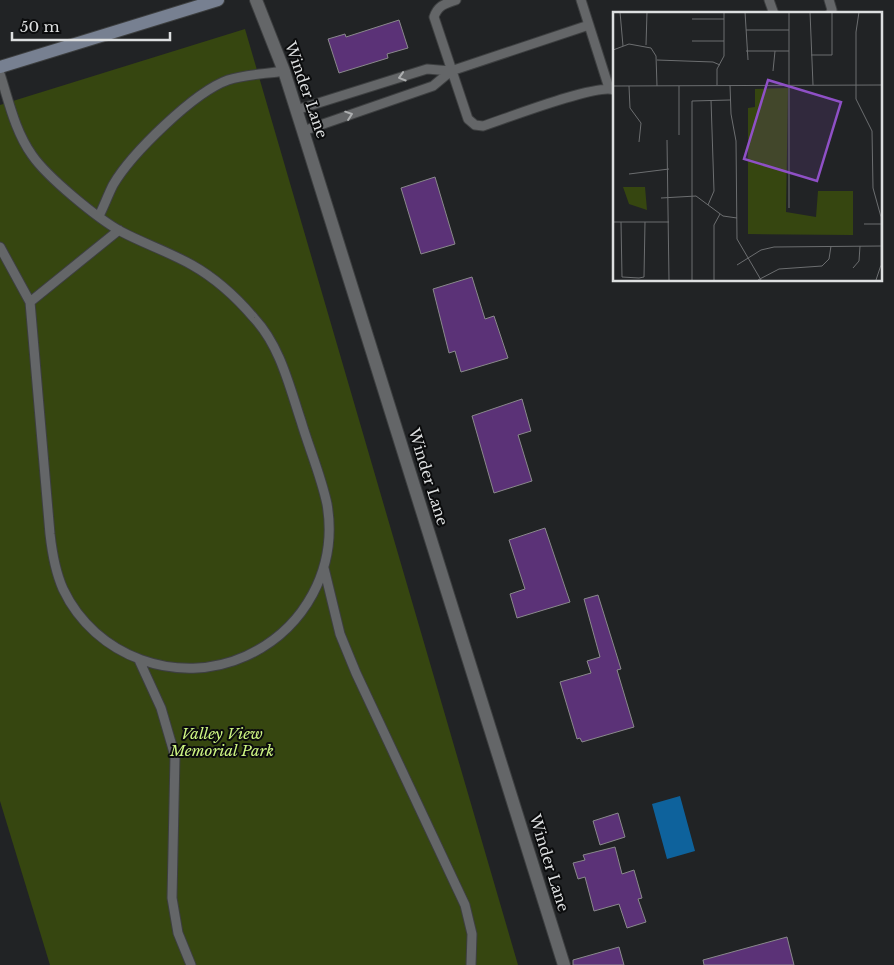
<svg xmlns="http://www.w3.org/2000/svg" width="894" height="965" font-family="'Libre Baskerville',serif">
<rect width="100%" height="100%" fill="#212325"/>
<path fill="#364610" d="M 245,29 L 518,965 L 50,965 L 0,801 L 0,105 Z"/>
<path fill="#0e629c" d="M 680,796 L 695,851 L 667,859 L 652,804 Z"/>
<path fill="#5b3277" stroke="#8a898c" d="M 399,20 L 408,48 L 387,54 L 388,58 L 339,73 L 328,39 L 345,34 L 346,37 Z
M 435,177 L 455,244 L 421,254 L 401,188 Z
M 472,277 L 485,319 L 494,316 L 508,358 L 461,372 L 455,351 L 449,353 L 433,289 Z
M 522,399 L 531,431 L 518,435 L 532,481 L 494,493 L 472,416 Z
M 545,528 L 570,602 L 517,618 L 510,594 L 525,589 L 509,540 Z
M 598,595 L 621,669 L 617,670 L 634,727 L 582,742 L 580,738 L 577,739 L 560,682 L 591,673 L 587,661 L 600,657 L 584,599 Z
M 618,813 L 625,837 L 600,845 L 593,821 Z
M 615,847 L 622,874 L 634,870 L 642,898 L 638,899 L 646,922 L 627,928 L 619,904 L 594,911 L 585,877 L 578,879 L 573,863 L 585,860 L 583,855 Z
M 787,937 L 794,965 L 704,965 L 703,960 Z
M 619,947 L 624,965 L 573,965 L 573,960 Z"/>
<g fill="none" stroke-linecap="round" stroke-linejoin="round">
<g stroke="#3d3f40" stroke-width="11">
<path id="lane" d="M 456,0 C 445,4 438,5 434,17 L 468,119 L 475,125 L 483,126 C 505,119 597,83 614,90
M 581,0 L 609,88
M 769,0 L 774,14
M 829,0 L 832,10 L 830,14
M 451,71 L 589,25
M 0,74 C 9,102 15,131 32,155 C 47,177 98,219 122,232 C 145,244 169,252 192,265 C 215,278 237,298 254,318 C 280,346 289,385 301,421 C 309,448 321,476 327,504 C 338,568 305,629 246,656 C 178,687 95,657 63,589 C 55,571 52,552 50,534 L 30,302 L 0,247
M 296,110 L 427,69 L 451,71 L 433,86 L 303,131
M 99,216 C 104,206 108,195 113,185 C 131,154 194,92 228,80 C 246,74 266,74 284,71
M 30,302 L 119,230
M 324,568 L 340,634 L 356,673 L 465,905 L 472,934 L 471,965
M 139,660 L 161,708 L 175,756 L 172,898 L 178,933 L 191,965"/>
</g>
<g stroke="#3d3f40" stroke-width="14">
<path id="street" d="M 256,0 L 284,71 L 303,131 L 564,965"/>
</g>
<g stroke="#3d3f40" stroke-width="14">
<path id="secondary" d="M 0,67 L 218,0"/>
</g>
<use href="#lane" stroke="#646668" stroke-width="9"/>
<use href="#street" stroke="#646668" stroke-width="12"/>
<use href="#secondary" stroke="#778091" stroke-width="12"/>
</g>
<defs><path id="oneway-chevron" d="M-2-3.5L2.5 0L-2 3.5" fill="none" stroke-width="1.6" stroke-linecap="round" stroke-linejoin="round" transform="scale(1.25)"/></defs>
<g stroke="#adafb0">
<use href="#oneway-chevron" transform="translate(402 77) rotate(163)"/>
<use href="#oneway-chevron" transform="translate(349 115) rotate(-19)"/>
</g>
<g text-anchor="middle" stroke-width="4" stroke-linejoin="round" paint-order="stroke">
<g font-size="15" fill="#dddfe0" stroke="#0b0c0d">
<text transform="translate(306 90) rotate(71)" y="5">Winder Lane</text>
<text transform="translate(428 477) rotate(73)" y="5">Winder Lane</text>
<text transform="translate(549 863) rotate(73)" y="5">Winder Lane</text>
</g>
<g font-size="15" font-style="italic" fill="#cdf582" stroke="#0b0c0d">
<text x="222" y="739">Valley View<tspan x="222" dy="17">Memorial Park</tspan></text>
</g>
</g>
<g transform="translate(613 12)">
<rect width="269" height="269" fill="#212325"/>
<path d="M 175,76 L 173,200 L 203,205 L 205,179 L 240,179 L 240,223 L 135,222 L 135,96 L 142,95 L 142,77 ZM 10,175 L 32,175 L 34,198 L 16,192 Z" fill="#364610"/>
<path fill="none" stroke="#6c6e70" stroke-width="1" d="M 7,0 L 10,34M 132,0 L 135,48M 176,0 L 176,196M 197,0 L 200,73M 246,0 L 243,20 L 243,87 L 259,119 L 260,176 L 268,205 L 268,253 L 263,268M 79,7 L 111,7M 133,18 L 176,18M 79,29 L 111,29M 33,33 L 34,0M 0,38 L 16,32 L 38,36 L 43,44 L 44,74M 133,39 L 176,39M 198,43 L 219,43 L 219,0M 44,48 L 100,50 L 107,53M 160,59 L 162,39M 104,73 L 104,57 L 111,44 L 111,0M 117,73 L 118,102 L 123,129 L 124,227 L 148,268M 0,74 L 269,73M 16,74 L 17,96 L 28,111 L 26,130M 66,123 L 66,74M 54,128 L 56,268M 16,162 L 56,157M 48,186 L 83,184 L 110,204 L 124,206M 95,193 L 101,179 L 98,88M 0,210 L 56,210M 8,210 L 9,265 L 26,266 L 31,265 L 32,210M 251,212 L 268,212M 124,253 L 148,238 L 161,235 L 268,234M 240,256 L 246,249 L 247,234M 79,268 L 79,89 L 117,88M 101,268 L 101,213 L 107,202M 145,268 L 166,257 L 209,254 L 216,247 L 218,234"/>
<path fill="#8f50c6" fill-opacity="0.15" stroke="#8f50c6" stroke-width="2.5" d="M 155,68 L 228,90 L 204,169 L 131,147 Z"/>
<rect width="269" height="269" fill="none" stroke="#dddfe0" stroke-width="2.5"/>
</g>
<path d="M12 32v8h158v-8" fill="none" stroke="#dddfe0" stroke-width="2.5"/>
<text x="20" y="32" font-size="15" fill="#dddfe0" stroke="#0b0c0d" stroke-width="4" paint-order="stroke">50 m</text>
</svg>
